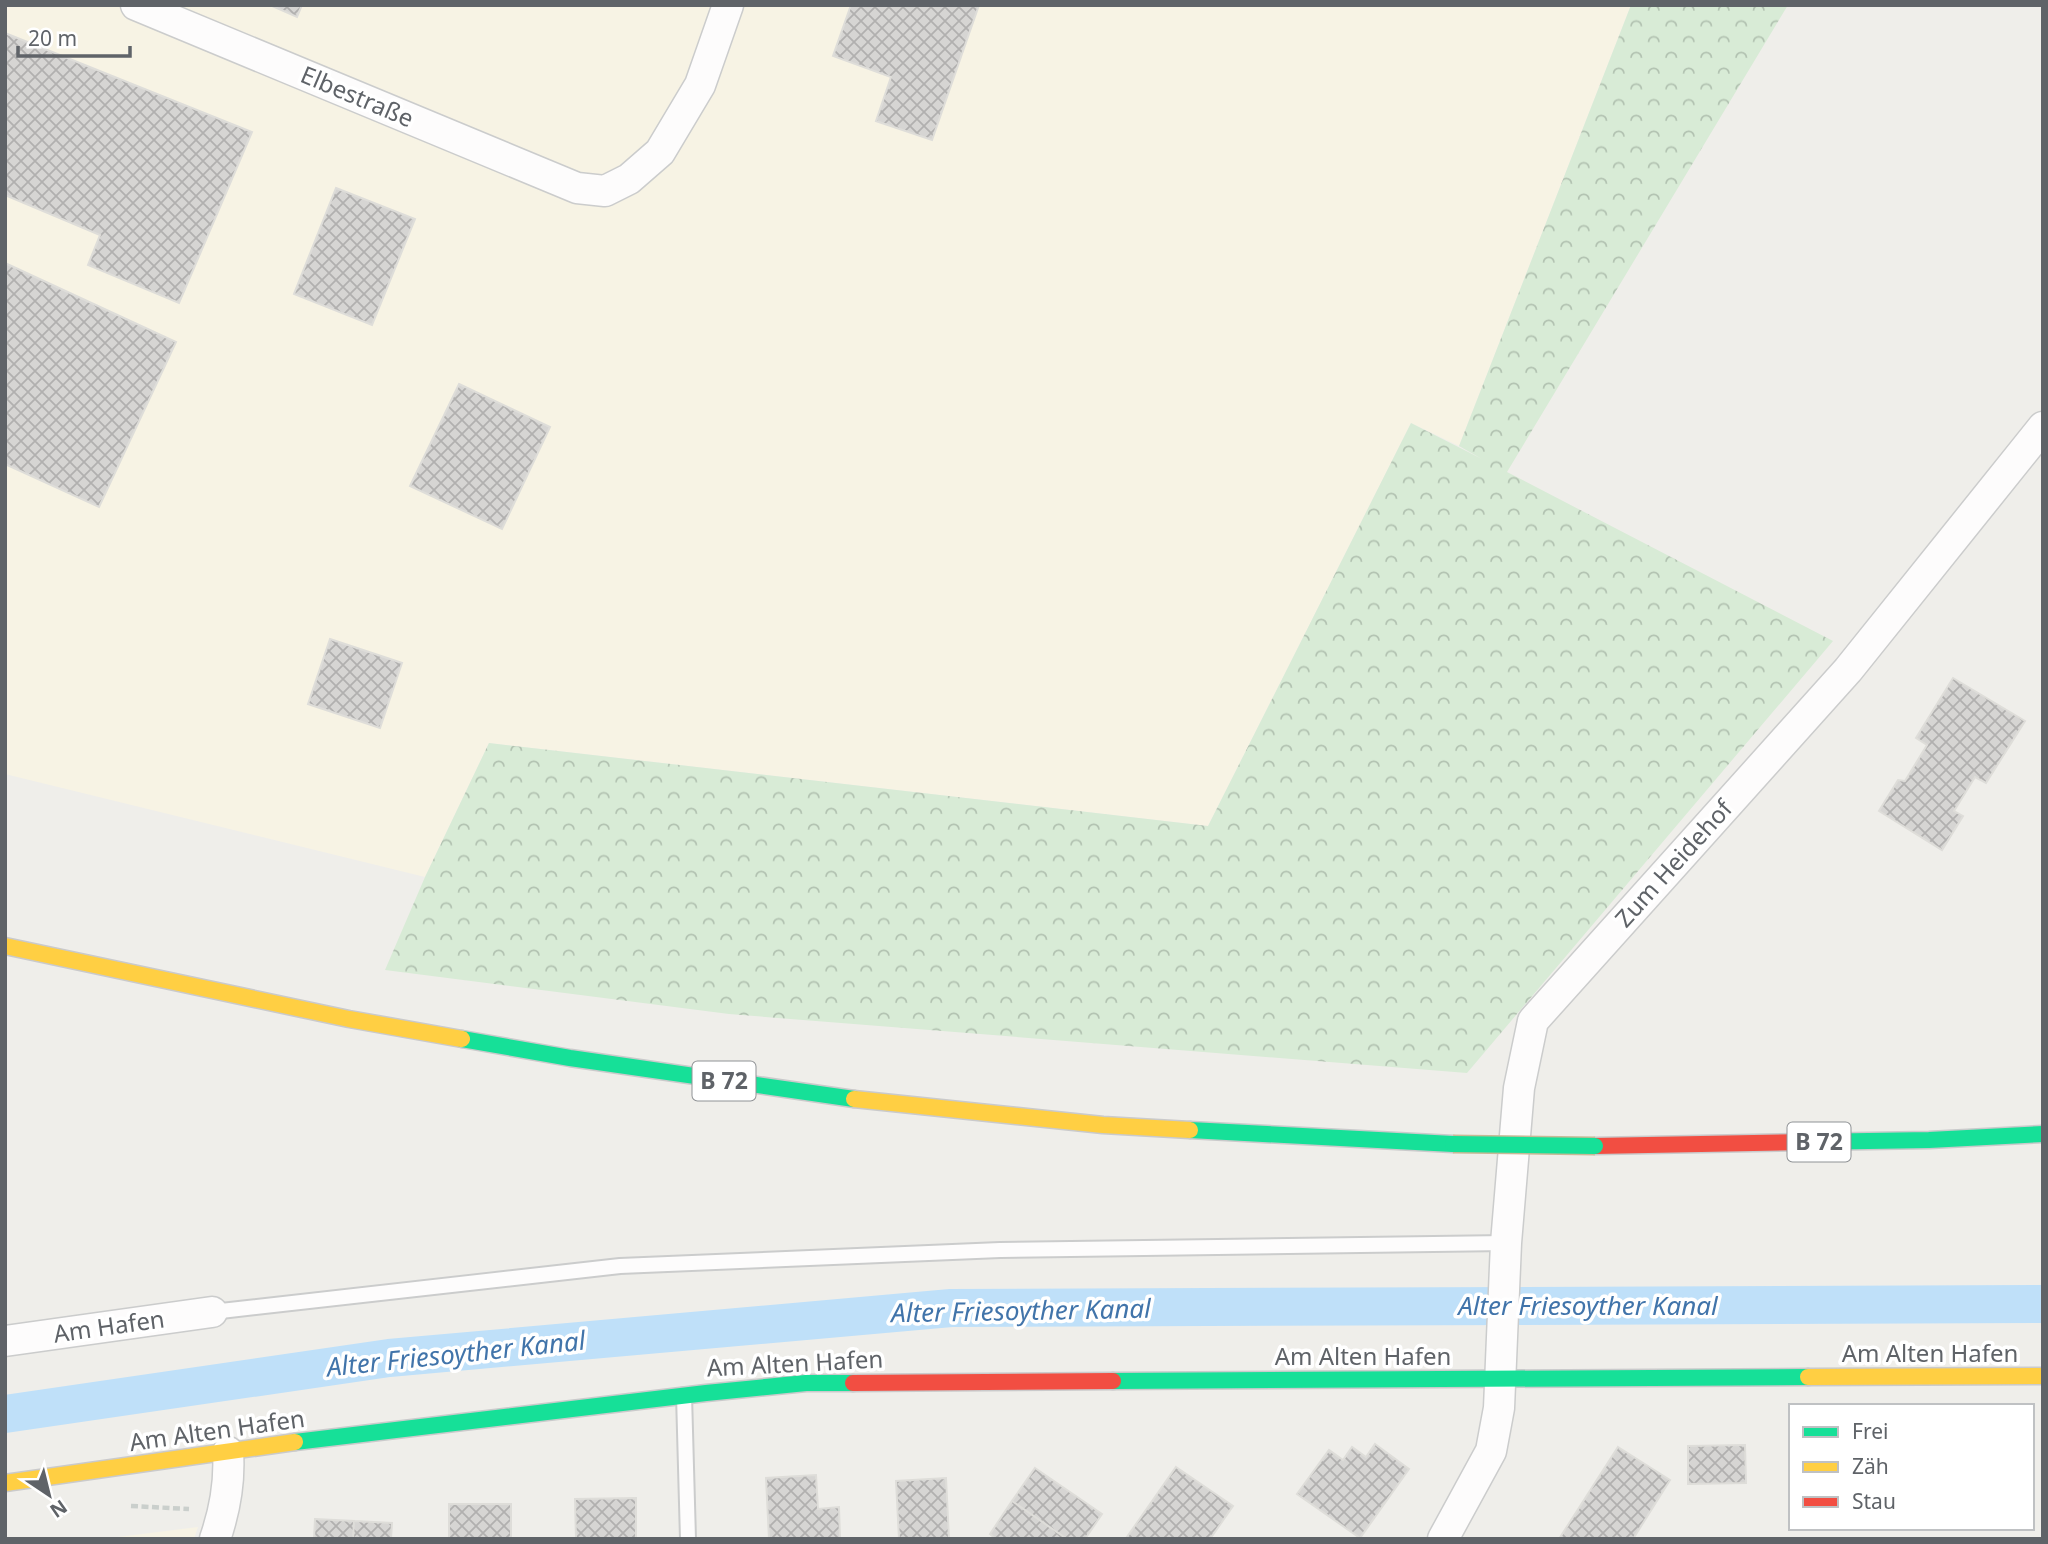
<svg xmlns="http://www.w3.org/2000/svg" width="2048" height="1544" font-family="'Noto Sans',sans-serif">
<defs>
<pattern id="forest-crowns" width="20" height="18" patternUnits="userSpaceOnUse" patternTransform="scale(1.75)"><rect width="20" height="18" fill="#d8ebd6"/><path d="M2 6a3 3 0 1 1 6 0M12 15a3 3 0 1 1 6 0" fill="none" stroke="#b2c2b1"/></pattern>
<pattern id="building-cross-hatch" width="8" height="8" patternUnits="userSpaceOnUse" patternTransform="scale(1.75)"><rect width="8" height="8" fill="#d6d5d3"/><path d="M0 0l8 8M0 8l8-8" fill="none" stroke="#b1b0af"/></pattern>
</defs>
<rect width="100%" height="100%" fill="#efeeea"/>
<path fill="#f7f3e4" d="M 5,5 L 1631,5 L 1459,446 L 1411,423 L 1208,826 L 489,743 L 425,877 L 5,774 Z
M 198,1527 L 194,1539 L 102,1539 Z"/>
<path fill="url(#forest-crowns)" d="M 1631,5 L 1788,5 L 1507,472 L 1833,641 L 1467,1073 L 729,1014 L 385,970 L 425,877 L 489,743 L 1208,826 L 1411,423 L 1482,459 L 1459,446 Z"/>
<g fill="none" stroke-linecap="round" stroke-linejoin="round">
<path stroke="#bfe0f9" stroke-width="38" d="M 5,1414 L 389,1358 L 951,1308 L 2043,1304"/>
</g>
<path fill="url(#building-cross-hatch)" stroke="#deddd9" stroke-width="2" d="M 270,5 L 302,5 L 297,17 Z
M 851,5 L 979,5 L 932,140 L 876,121 L 891,77 L 833,56 Z
M 5,33 L 252,132 L 179,303 L 88,265 L 100,235 L 5,195 Z
M 336,188 L 415,219 L 372,325 L 294,294 Z
M 5,263 L 176,342 L 99,507 L 5,464 Z
M 459,384 L 550,427 L 502,529 L 410,486 Z
M 330,639 L 402,663 L 380,728 L 308,704 Z
M 1953,678 L 2025,721 L 1986,783 L 1975,777 L 1954,811 L 1963,816 L 1942,850 L 1879,811 L 1898,780 L 1905,781 L 1927,745 L 1916,738 Z
M 1375,1444 L 1409,1469 L 1360,1538 L 1297,1494 L 1329,1450 L 1343,1460 L 1352,1447 L 1366,1457 Z
M 1745,1445 L 1746,1483 L 1688,1484 L 1688,1446 Z
M 1618,1447 L 1670,1480 L 1633,1539 L 1559,1539 Z
M 1176,1467 L 1233,1506 L 1210,1539 L 1129,1539 L 1127,1537 Z
M 1035,1468 L 1102,1514 L 1085,1539 L 1067,1539 L 1012,1501 Z
M 816,1475 L 818,1509 L 839,1507 L 840,1539 L 769,1539 L 766,1478 Z
M 946,1478 L 949,1539 L 899,1539 L 896,1481 Z
M 636,1498 L 636,1539 L 576,1539 L 575,1499 Z
M 1012,1501 L 1067,1539 L 996,1539 L 990,1534 Z
M 449,1504 L 511,1504 L 511,1539 L 449,1539 Z
M 315,1519 L 354,1521 L 353,1539 L 314,1539 Z
M 354,1521 L 392,1523 L 391,1539 L 353,1539 Z"/>
<g fill="none" stroke-linecap="round" stroke-linejoin="round">
<g stroke="#cbcccc" stroke-width="18">
<path id="lane" d="M 212,1312 L 620,1266 L 1000,1250 L 1506,1243
M 684,1395 L 688,1539"/>
</g>
<g stroke="#cbcccc" stroke-width="33">
<path id="street" d="M 136,5 L 577,188 L 605,191 L 629,179 L 660,152 L 700,85 L 728,5
M 5,1341 L 212,1312
M 215,1539 C 225,1510 230,1482 228,1452
M 1443,1539 L 1491,1451 L 1499,1408 L 1506,1243 L 1519,1088 L 1533,1021 L 1848,670 L 2043,427"/>
</g>
<g stroke="#cacacb" stroke-width="19">
<path id="fast" d="M 462,1039 L 570,1058 L 854,1099
M 1190,1130 L 1453,1144
M 1808,1142 L 1929,1140 L 2043,1134
M 1113,1381 L 1808,1377
M 295,1442 L 706,1393 L 806,1383 L 853,1383"/>
</g>
<g stroke="#cacacb" stroke-width="19">
<path id="slow" d="M 5,946 L 349,1019 L 462,1039
M 854,1099 L 1103,1125 L 1190,1130
M 1808,1377 L 2043,1376
M 5,1483 L 295,1442"/>
</g>
<g stroke="#cacacb" stroke-width="19">
<path id="jam" d="M 1595,1146 L 1808,1142
M 853,1383 L 1113,1381"/>
</g>
<path stroke="#cacfcc" stroke-width="4.5" stroke-dasharray="7 3.5" stroke-linecap="butt" d="M 131,1506 L 189,1509"/>
<use href="#lane" stroke="#fdfcfc" stroke-width="14"/>
<use href="#street" stroke="#fdfcfc" stroke-width="30"/>
<use href="#fast" stroke="#16e098" stroke-width="16"/>
<use href="#slow" stroke="#ffcf43" stroke-width="16"/>
<use href="#jam" stroke="#f24e42" stroke-width="16"/>
<g stroke="#c8b996" stroke-width="19" stroke-linecap="butt">
<path id="fast-bridge" d="M 1453,1144 L 1595,1146"/>
</g>
<use href="#fast-bridge" stroke="#16e098" stroke-width="16"/>
</g>
<g text-anchor="middle" stroke-width="7" stroke-linejoin="round" paint-order="stroke">
<g fill="#fff" stroke="#8f9295" stroke-width="2">
<rect x="692.5" y="1061.5" width="63" height="39" rx="5"/>
<rect x="1787.5" y="1122.5" width="63" height="39" rx="5"/>
</g>
<g font-size="23" font-weight="bold" fill="#5f6368">
<text x="724" y="1089">B 72</text>
<text x="1819" y="1150">B 72</text>
</g>
<g font-size="24" fill="#5f6368" stroke="#fff">
<text transform="translate(357 97) rotate(23)" y="8">Elbestraße</text>
<text transform="translate(1674 864) rotate(-48)" y="8">Zum Heidehof</text>
<text transform="translate(109 1327) rotate(-8)" y="8">Am Hafen</text>
<text x="1930" y="1362">Am Alten Hafen</text>
<text x="1363" y="1365">Am Alten Hafen</text>
<text transform="translate(795 1364) rotate(-3)" y="8">Am Alten Hafen</text>
<text transform="translate(217 1431) rotate(-8)" y="8">Am Alten Hafen</text>
</g>
<g font-size="26" font-style="italic" fill="#4174aa" stroke="#fff">
<text x="1588" y="1315">Alter Friesoyther Kanal</text>
<text transform="translate(1021 1311) rotate(-1)" y="9">Alter Friesoyther Kanal</text>
<text transform="translate(456 1354) rotate(-6)" y="9">Alter Friesoyther Kanal</text>
</g>
</g>
<rect width="2048" height="1544" fill="none" stroke="#5f6368" stroke-width="14"/>
<rect x="1789" y="1404" width="245" height="126" fill="#ffffff" stroke="#bfc1c3" stroke-width="2"/>
<rect x="1803" y="1427" width="35" height="10" fill="#16e098" stroke="#bfc1c3" stroke-width="2"/>
<text x="1852" y="1439" font-size="21" fill="#5f6368">Frei</text>
<rect x="1803" y="1462" width="35" height="10" fill="#ffcf43" stroke="#bfc1c3" stroke-width="2"/>
<text x="1852" y="1474" font-size="21" fill="#5f6368">Zäh</text>
<rect x="1803" y="1497" width="35" height="10" fill="#f24e42" stroke="#bfc1c3" stroke-width="2"/>
<text x="1852" y="1509" font-size="21" fill="#5f6368">Stau</text>
<g transform="translate(49 1495) rotate(145)" stroke="#ffffff" stroke-width="5" paint-order="stroke">
<path d="M0-5L12 26L0 18L-12 26Z" fill="#5f6368"/>
<text y="-10" font-size="19" font-weight="bold" text-anchor="middle" fill="#5f6368">N</text>
</g>
<path d="M18 46v10h112v-10" fill="none" stroke="#5f6368" stroke-width="3.5"/>
<text x="28" y="46" font-size="21" fill="#5f6368" stroke="#ffffff" stroke-width="5" paint-order="stroke">20 m</text>
</svg>
